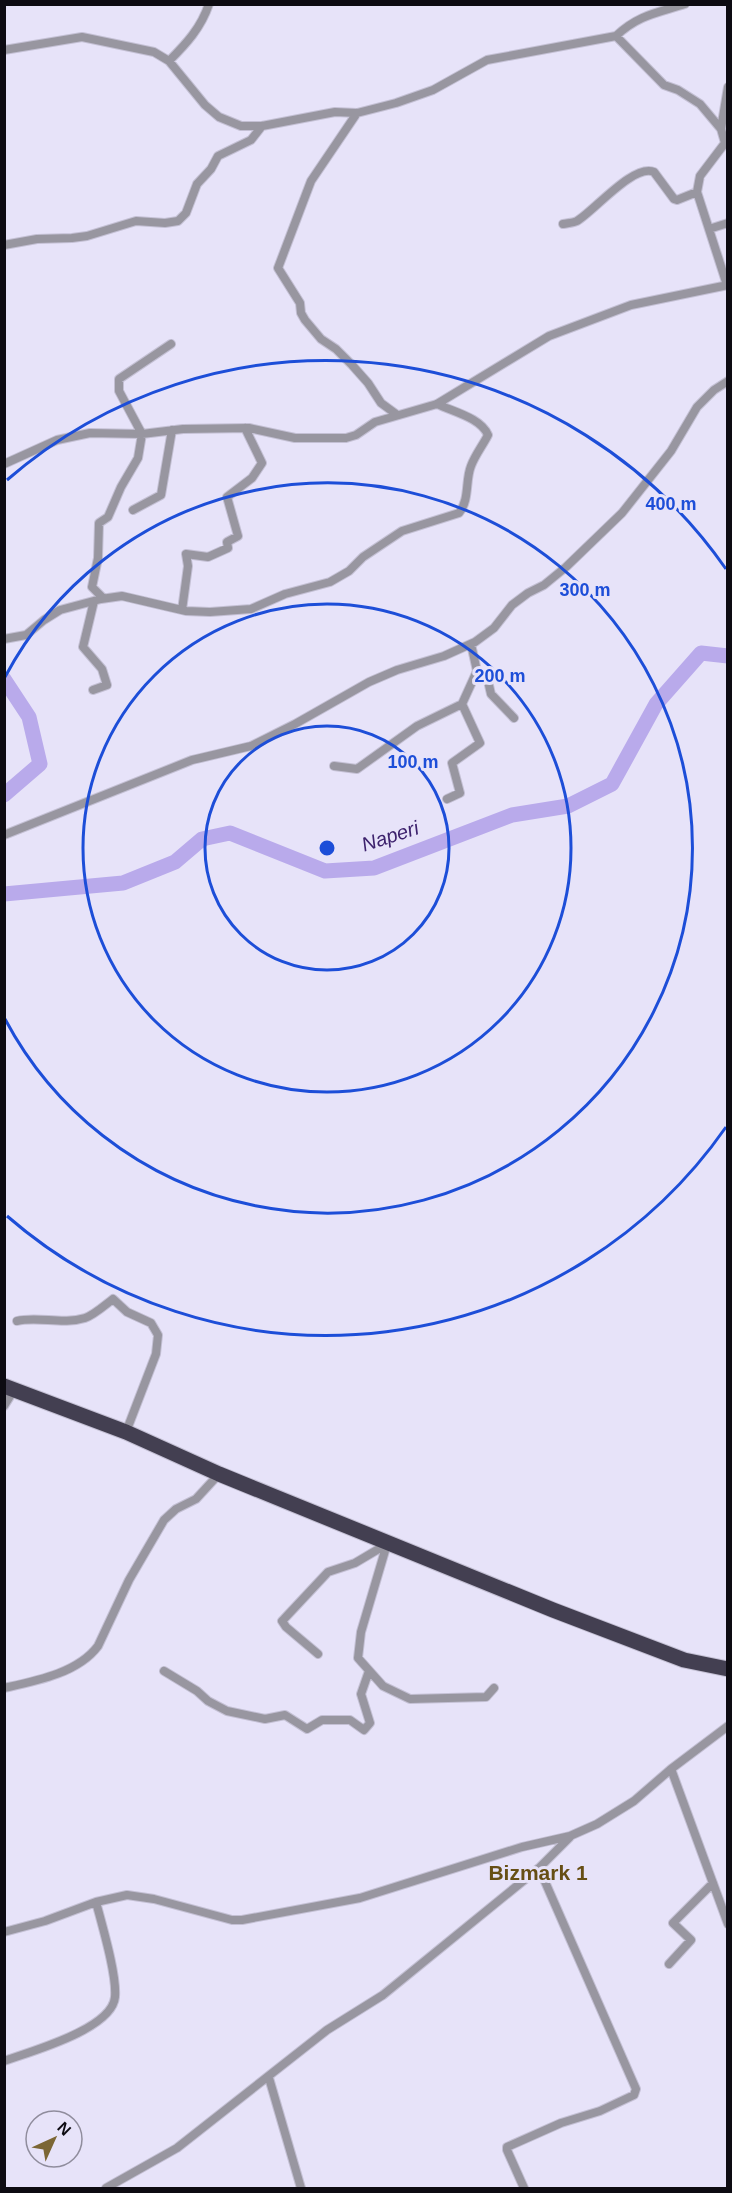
<svg xmlns="http://www.w3.org/2000/svg" width="732" height="2193" font-family="Arial,sans-serif">
<rect width="100%" height="100%" fill="#e7e3f9"/>
<g fill="none" stroke-linecap="round" stroke-linejoin="round">
<path stroke="#b9aaeb" stroke-width="15" d="M 4,679 L 29,717 L 40,764 L 4,795
M 4,894 L 123,883 L 175,862 L 202,839 L 230,833 L 325,871 L 374,868 L 512,815 L 568,806 L 612,784 L 656,704 L 701,653 L 728,656"/>
<g stroke="#c4c0d4" stroke-width="10">
<path id="street" d="M 616,36 C 638,15 657,13 685,4
M 4,50 L 82,37 L 154,52 L 169,61 L 205,105 L 219,117 L 241,126 L 262,126 L 335,112 L 357,113 L 396,103 L 433,90 L 487,60 L 616,36 L 664,85 L 678,90 L 700,104 L 721,129 L 725,143 L 700,176 L 697,192 L 727,285
M 169,61 C 186,44 201,28 209,4
M 357,113 L 311,181 L 278,268 L 300,303 L 301,313 L 305,320 L 321,339 L 336,349 L 352,365 L 368,383 L 381,403 L 396,414
M 721,129 L 728,87
M 563,224 C 568,223 573,223 577,221 C 594,211 634,163 654,172 L 674,199 L 677,200 L 697,192
M 709,229 L 728,223
M 4,245 L 37,239 L 72,238 L 87,236 L 136,221 L 165,223 L 178,221 L 186,213 L 197,184 L 211,169 L 218,156 L 251,140 L 262,126
M 4,464 L 57,440 L 90,433 L 142,434 L 183,429 L 249,428 L 295,438 L 346,438 L 356,435 L 375,422 L 437,404 L 549,336 L 631,305 L 728,285
M 133,510 L 161,495 L 172,430
M 103,598 L 92,587 L 98,558 L 99,523 L 108,517 L 121,487 L 138,458 L 142,434 L 119,391 L 119,379 L 171,344
M 182,610 L 188,566 L 186,554 L 208,557 L 228,548 L 227,542 L 238,536 L 227,497 L 252,478 L 262,463 L 245,428
M 4,639 L 26,635 L 44,620 L 60,610 L 101,599 L 122,596 L 186,611 L 210,612 L 251,609 L 285,594 L 330,582 L 349,571 L 363,557 L 402,531 L 459,513 C 470,499 465,481 471,466 C 475,455 483,445 488,435 C 481,418 454,412 437,404
M 477,671 L 488,681 L 491,694 L 514,718
M 93,690 L 107,685 L 102,669 L 83,647 L 94,601
M 334,766 L 357,769 L 417,726 L 462,704 L 477,671 L 471,644
M 447,799 L 460,793 L 452,763 L 480,743 L 462,704
M 4,835 L 192,760 L 251,746 L 295,724 L 369,682 L 397,670 L 444,656 L 475,642 L 494,628 L 512,605 L 528,593 L 544,585 L 566,567 L 622,513 L 671,451 L 697,407 L 714,390 L 728,381
M 17,1321 C 38,1316 63,1325 85,1318 C 94,1315 105,1305 113,1299 L 127,1312 L 151,1323 L 158,1335 L 156,1354 L 126,1432
M 4,1406 L 14,1390
M 387,1544 L 361,1632 L 358,1658 L 383,1686 L 410,1699 L 486,1697 L 494,1688
M 318,1654 L 286,1627 L 282,1621 L 284,1619 L 328,1572 L 355,1563 L 387,1544
M 164,1671 L 197,1691 L 208,1701 L 227,1711 L 265,1719 L 285,1715 L 307,1729 L 322,1720 L 350,1720 L 364,1730 L 370,1723 L 361,1694 L 369,1671
M 4,1688 C 36,1681 78,1673 98,1646 L 129,1580 L 164,1520 L 176,1509 L 196,1499 L 219,1474
M 671,1769 L 728,1924
M 4,1932 L 45,1921 L 96,1902 L 127,1895 L 154,1899 L 232,1920 L 242,1920 L 360,1898 L 522,1847 L 570,1836 L 597,1824 L 634,1801 L 671,1769 L 728,1726
M 669,1964 L 691,1940 L 673,1923 L 713,1883
M 4,2061 C 32,2051 112,2029 115,1997 C 117,1975 102,1925 96,1902
M 269,2078 L 301,2188
M 106,2188 L 177,2148 L 327,2030 L 383,1995 L 539,1868 L 570,1837
M 524,2188 L 507,2150 L 507,2147 L 561,2123 L 600,2111 L 634,2095 L 636,2089 L 539,1868"/>
</g>
<g stroke="#c4c0d4" stroke-width="17">
<path id="highway" d="M 4,1386 L 126,1432 L 219,1474 L 553,1610 L 684,1660 L 728,1669"/>
</g>
<use href="#street" stroke="#9896a0" stroke-width="8"/>
<use href="#highway" stroke="#433f51" stroke-width="15"/>
</g>
<g fill="none" stroke="#1d4ed8" stroke-width="3">
<circle cx="327" cy="848" r="122"/>
<circle cx="327" cy="848" r="244"/>
<path d="M5 677A365 365 0 1 1 5 1019"/>
<path d="M726 1127A487 487 0 0 1 7 1216M7 480A487 487 0 0 1 726 569"/>
</g>
<g text-anchor="middle" stroke-width="6" stroke-linejoin="round" paint-order="stroke">
<g font-size="20" font-style="italic" fill="#3d226d" stroke="#e7e3f9">
<text transform="translate(390 836) rotate(-18)" y="7">Naperi</text>
</g>
<g font-size="21" font-weight="bold" fill="#674f15" stroke="#e7e3f9">
<text x="538" y="1880">Bizmark 1</text>
</g>
</g>
<circle cx="327" cy="848" r="9" fill="#1d4ed8" stroke="#e7e3f9" stroke-width="3"/>
<g font-size="18" text-anchor="middle" font-weight="bold" fill="#1d4ed8" stroke="#e7e3f9" stroke-width="6" stroke-linejoin="round" paint-order="stroke">
<text x="671" y="510">400 m</text>
<text x="585" y="596">300 m</text>
<text x="500" y="682">200 m</text>
<text x="413" y="768">100 m</text>
</g>
<rect width="732" height="2193" fill="none" stroke="#0d0b12" stroke-width="12"/>
<g transform="translate(54 2139) rotate(45)"><circle r="28" fill="#e7e3f9" stroke="#908d9d" stroke-width="1.5"/>
<path d="M0-4.5L10 22L0 15L-10 22Z" fill="#7c6635"/>
<text y="-9" font-size="16" font-weight="bold" text-anchor="middle" fill="#0d0b12">N</text>
</g>
</svg>
